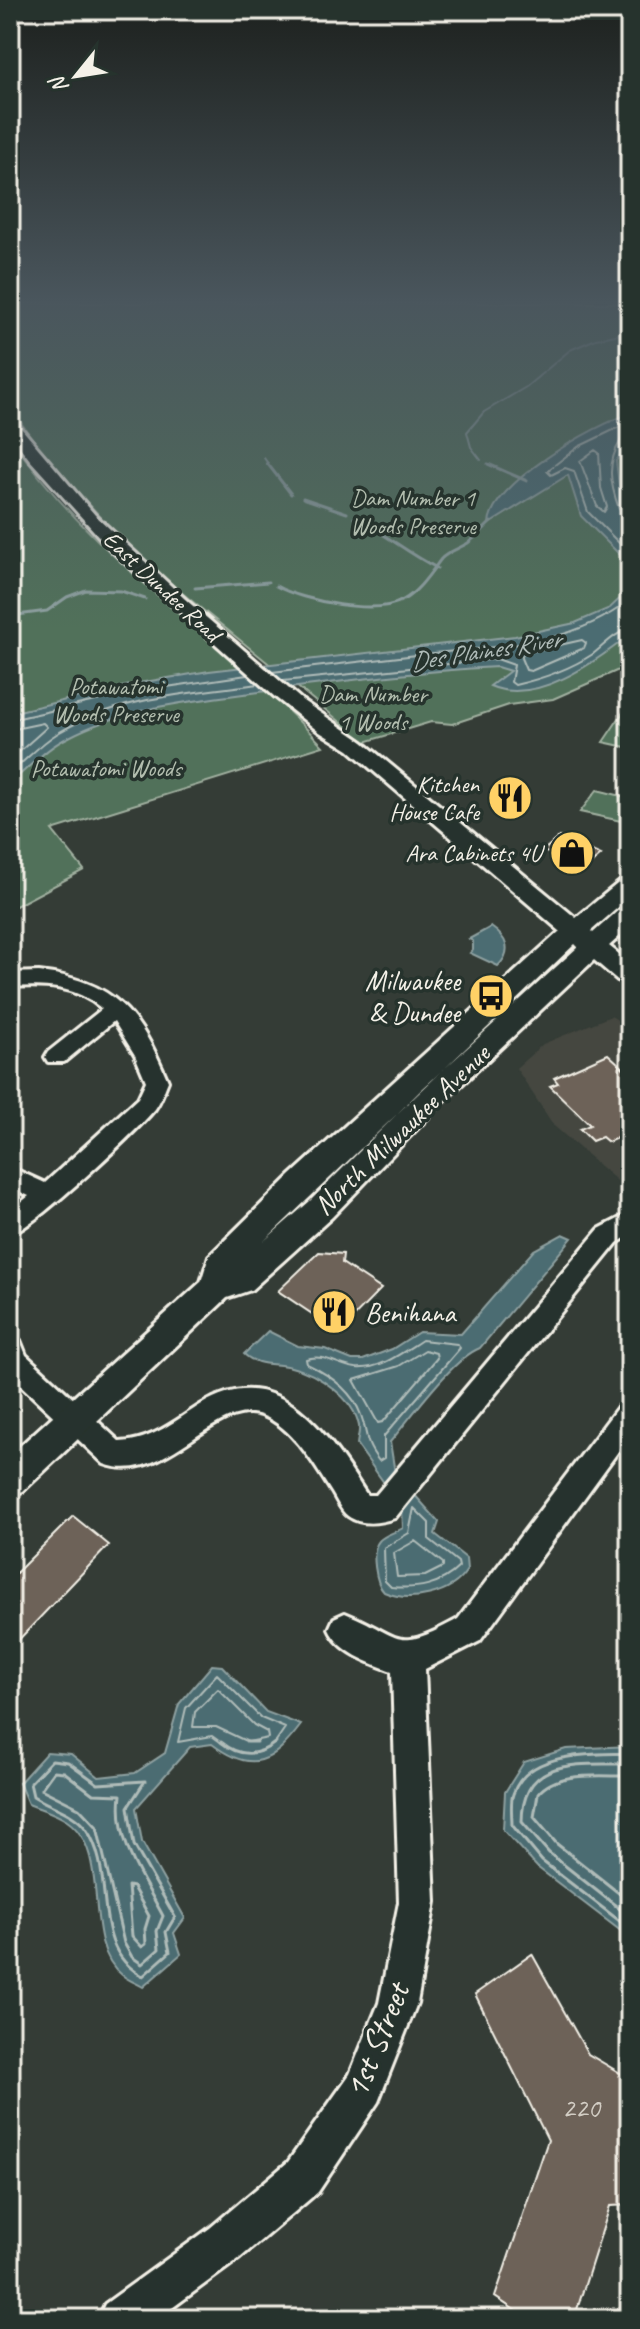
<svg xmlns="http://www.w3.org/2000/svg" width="640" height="2329" font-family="Caveat,sans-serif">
<rect width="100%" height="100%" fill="#343c36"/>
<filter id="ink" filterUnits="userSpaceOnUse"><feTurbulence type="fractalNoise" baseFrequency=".0125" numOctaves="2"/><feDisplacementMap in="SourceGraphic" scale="16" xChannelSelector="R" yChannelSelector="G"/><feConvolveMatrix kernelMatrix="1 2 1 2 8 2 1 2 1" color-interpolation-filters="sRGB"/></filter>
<g filter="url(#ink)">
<path fill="#454740" d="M 611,1016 L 630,1028 L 630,1192 L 554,1126 L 516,1068 L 543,1044 Z"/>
<path fill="#51715a" stroke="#a2b1a1" stroke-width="2" d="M 10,303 L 630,303 L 630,665 L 553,699 L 509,705 L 452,724 L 431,722 L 365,742 L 160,575 L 120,538 L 44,455 L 10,407 Z
M 10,437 C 93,561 223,638 323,746 L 52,830 L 84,870 L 10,909 Z
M 630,702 L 630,748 L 603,742 Z
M 597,790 L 630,798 L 630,823 L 580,812 Z"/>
<path fill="#4b6c72" stroke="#8fa1a1" stroke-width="2" d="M 630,414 L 630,441 L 616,461 L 619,485 L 630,513 L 630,565 L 581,516 L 568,475 L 489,524 C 489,485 595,424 630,414 Z
M 630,589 L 630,635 C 595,662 536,706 490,686 L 510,671 L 497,667 C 420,671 343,681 267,691 C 200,700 128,706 67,738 C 46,748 28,769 10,783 L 10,713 L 139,683 L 209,671 L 515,636 L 575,623 L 610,608 Z
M 491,927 C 507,938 513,951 498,966 L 470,953 L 473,950 L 473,941 L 469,939 Z
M 563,1234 L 572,1238 L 480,1348 C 452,1359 412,1416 390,1442 L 395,1473 L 439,1522 L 435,1534 L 466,1558 L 467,1570 C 452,1595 409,1603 384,1592 C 376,1584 370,1551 379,1541 C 384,1535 396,1532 403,1528 L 402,1508 L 357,1445 C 357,1440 360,1432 359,1426 C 354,1398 317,1373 291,1367 C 275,1363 256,1366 244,1354 L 268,1331 L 298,1346 L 325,1349 L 352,1360 L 363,1360 L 392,1349 L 419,1332 L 461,1334 L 534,1250 Z
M 212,1665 L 222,1666 L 266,1712 L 301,1725 C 273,1762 253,1775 212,1744 L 190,1747 L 136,1808 L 142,1842 L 185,1918 L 174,1933 L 181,1954 L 143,1987 C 136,1983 128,1980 122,1975 C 80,1943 113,1852 67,1821 C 56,1813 40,1809 28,1804 L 19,1783 L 47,1752 L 71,1754 L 99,1777 L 135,1773 L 165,1753 L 179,1704 Z
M 630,1746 L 630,1938 L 537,1867 L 503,1830 L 505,1792 L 524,1762 L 566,1749 Z"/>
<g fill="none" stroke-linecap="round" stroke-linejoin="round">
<path stroke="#b0bcb9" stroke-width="2" d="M 630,422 L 578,447 L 547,471 L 551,475 L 565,468 L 574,471 L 588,512 L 630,554
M 630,437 L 621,440 C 606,464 610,483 619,509 L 630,515
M 595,450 L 599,453 L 601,488 L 607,507 L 604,512 L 597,506 L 580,461 Z
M 582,640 L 586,643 L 584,648 L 531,671 L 526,670 L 521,658 L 524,653 Z
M 272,672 C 323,666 374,660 425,654 C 498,646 570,647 630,600
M 283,681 L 497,659 L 514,665 L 511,682 L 515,685 C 541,679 570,669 593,654 C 605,645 614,633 630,629
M 10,720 L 140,691 L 247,675
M 10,730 L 43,723 L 47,727 L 10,760
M 10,773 C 26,760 40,744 58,733 C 117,697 192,693 258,684
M 422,1340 L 457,1344 L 460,1348 L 384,1436 L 384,1458 L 379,1461 C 363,1440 369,1437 361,1415 C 352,1390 330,1375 307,1364 L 306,1359 C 325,1353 338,1366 356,1368 C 380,1370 403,1352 422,1340 Z
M 425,1350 L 436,1353 L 437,1358 L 383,1422 L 378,1423 L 354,1380 L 399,1366 Z
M 414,1508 L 429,1523 L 429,1539 L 458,1562 L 459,1567 C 440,1586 417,1589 391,1587 L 385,1581 L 384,1548 L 409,1533 Z
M 415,1541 L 443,1563 L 443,1567 L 425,1576 L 397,1577 L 394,1553 Z
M 218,1689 L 254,1725 L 267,1732 L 268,1738 L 248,1742 L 216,1727 L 193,1727 L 195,1712 Z
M 223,1744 L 212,1736 L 178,1742 L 186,1708 L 217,1674 L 261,1718 L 285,1728 L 274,1744"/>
<path stroke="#b0bcb9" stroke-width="3" d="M 221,1742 C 239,1757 258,1757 276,1742
M 247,1742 L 257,1742
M 630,1753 C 593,1755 528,1750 513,1794 C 510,1802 512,1816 512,1825 L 542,1861 L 630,1929
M 52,1760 L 68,1762 L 98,1784 L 145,1781 L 128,1807 L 134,1845 L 175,1917 L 166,1932 L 170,1952 L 143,1976 C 87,1947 118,1873 86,1829 C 74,1812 50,1807 33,1796 L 30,1783 Z
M 630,1764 C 580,1765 522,1755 522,1822 L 549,1853 L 630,1917
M 54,1771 L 64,1772 L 93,1794 L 121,1795 C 115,1842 142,1876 163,1916 L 157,1931 L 159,1949 L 142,1964 L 132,1957 L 124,1943 L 97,1827 L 79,1808 L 41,1789 Z
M 630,1776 C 602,1777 557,1770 538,1794 L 534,1817 L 557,1844 L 630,1902
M 128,1886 L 133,1887 L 149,1916 L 145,1929 L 146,1944 L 142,1947 L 132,1936 Z"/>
<path stroke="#8fa1a1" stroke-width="2" d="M 264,458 L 269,465
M 481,460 L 471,447 L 467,432 L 484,412 L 526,387 L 570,350 L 596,339 L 630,332"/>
<path stroke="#8fa1a1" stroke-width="3" d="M 267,463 L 291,494
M 488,464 L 527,481
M 303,498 L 347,513
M 354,518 C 385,533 407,553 437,568
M 276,586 C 303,601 376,616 403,600 C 419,591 431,572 441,559 C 447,552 460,548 468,543 C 476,537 484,529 491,522
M 195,588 L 268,582
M 10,616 L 47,611 L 67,597 L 86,590 L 121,591 L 145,599"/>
</g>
<path fill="#6d6258" stroke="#f4f1e8" stroke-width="2" d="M 559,837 L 601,855 L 586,868 L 543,851 Z
M 608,1054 L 630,1074 L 630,1132 L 608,1142 L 602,1137 L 592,1141 L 580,1129 L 590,1125 L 550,1086 L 558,1083 L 554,1078 Z
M 319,1252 L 343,1254 L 342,1263 L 381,1289 L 339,1332 L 278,1291 Z
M 73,1516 L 109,1545 L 10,1649 L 10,1579 Z
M 532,1954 L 588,2054 L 622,2074 L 630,2074 L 630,2205 L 610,2206 L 574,2319 L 528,2319 L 495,2297 L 548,2140 L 475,1994 Z"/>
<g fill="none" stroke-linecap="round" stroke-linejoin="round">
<g stroke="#f4f1e8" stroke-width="6">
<path id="minor" d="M 39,972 C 114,980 140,1014 168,1081 C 164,1090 161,1101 155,1109 C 136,1132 34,1227 10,1235 L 10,1211 L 29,1196 L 10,1187 L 10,1167 L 45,1183 L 138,1098 L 146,1081 L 135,1055 L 114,1021 L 64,1062 L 48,1062 L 45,1057 L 48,1052 L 102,1009 C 76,985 43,985 10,987 L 10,973 Z
M 630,1213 L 630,1235 L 617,1243 L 395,1518 C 380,1523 362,1526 348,1516 C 341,1511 336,1498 331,1491 C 314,1464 292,1426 261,1415 C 214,1399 165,1487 104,1464 L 10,1375 L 10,1337 L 20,1340 L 26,1355 L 120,1442 C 152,1441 176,1420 202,1404 C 279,1356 331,1439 367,1495 L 376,1495 L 599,1229 Z
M 630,1401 L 630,1435 L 480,1641 L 425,1669 L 435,1902 L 417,2003 L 378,2102 L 318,2192 L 240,2258 L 157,2319 L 98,2319 L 105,2304 L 210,2228 L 288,2162 L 350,2074 L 379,2003 L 399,1902 L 392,1671 C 370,1663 339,1652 329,1629 L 334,1618 L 345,1613 C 404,1637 393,1655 458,1619 L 620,1404 Z"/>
</g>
<g stroke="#f4f1e8" stroke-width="6">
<path id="major" d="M 10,420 L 15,421 L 95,515 L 185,599 L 303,701 L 363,742 L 576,918 L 622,880 L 630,878 L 630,897 L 591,931 L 593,933 L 621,908 L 630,905 L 630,927 L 609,946 L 630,963 L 630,985 L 621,983 L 594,960 L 441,1104 L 332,1217 L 251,1290 L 227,1298 L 23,1491 L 10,1496 L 10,1455 L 201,1282 L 209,1256 L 291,1175 L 560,931 L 349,750 L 318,731 L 275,697 L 112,551 L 30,460 L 10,434 ZM 575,944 L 578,947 L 421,1090 L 310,1201 L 264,1241 Z"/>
</g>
<use href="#minor" fill="#26332d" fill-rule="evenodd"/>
<use href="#major" fill="#26332d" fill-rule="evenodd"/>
</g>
</g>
<linearGradient id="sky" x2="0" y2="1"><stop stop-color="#1d211e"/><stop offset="0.48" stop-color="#4a565d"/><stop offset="1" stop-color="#4a565d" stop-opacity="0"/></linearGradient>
<rect width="640" height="629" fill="url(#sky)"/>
<defs>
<g id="restaurant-disc" transform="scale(2.3)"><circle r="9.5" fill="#ffd166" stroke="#26332d"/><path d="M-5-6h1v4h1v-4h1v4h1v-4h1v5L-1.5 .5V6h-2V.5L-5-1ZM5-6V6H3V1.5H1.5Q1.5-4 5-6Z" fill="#111"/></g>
<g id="shop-disc" transform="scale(2.3)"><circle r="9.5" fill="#ffd166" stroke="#26332d"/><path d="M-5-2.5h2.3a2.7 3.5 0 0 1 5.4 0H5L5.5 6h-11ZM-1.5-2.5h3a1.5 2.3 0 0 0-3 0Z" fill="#111"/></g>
<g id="bus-disc" transform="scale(2.3)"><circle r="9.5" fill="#ffd166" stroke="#26332d"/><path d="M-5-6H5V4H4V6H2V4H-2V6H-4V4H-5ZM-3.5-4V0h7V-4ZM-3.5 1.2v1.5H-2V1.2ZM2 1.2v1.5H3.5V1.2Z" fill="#111"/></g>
</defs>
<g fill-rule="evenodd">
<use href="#restaurant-disc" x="510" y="798"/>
<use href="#shop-disc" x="572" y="853"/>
<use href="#bus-disc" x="491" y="996"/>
<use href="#restaurant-disc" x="334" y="1312"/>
</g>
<g text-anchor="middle" stroke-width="7" stroke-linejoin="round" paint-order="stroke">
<g font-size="24" fill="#b3beaf" stroke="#26332d">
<text x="413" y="506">Dam Number 1<tspan x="413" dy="28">Woods Preserve</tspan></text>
<text x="116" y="694">Potawatomi<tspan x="116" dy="28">Woods Preserve</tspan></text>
<text x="373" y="702">Dam Number<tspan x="373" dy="28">1 Woods</tspan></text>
<text x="106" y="776">Potawatomi Woods</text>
</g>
<g font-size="24" fill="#f4f1e8" stroke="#26332d">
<text transform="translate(162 586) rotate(43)" y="8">East Dundee Road</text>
</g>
<g font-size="24" fill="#f4f1e8" stroke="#26332d" text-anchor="end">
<text x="479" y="792">Kitchen<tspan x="479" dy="28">House Cafe</tspan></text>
<text x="541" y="861">Ara Cabinets 4U</text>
</g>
<g font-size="26" font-style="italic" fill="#b0bcb9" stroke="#26332d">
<text transform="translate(485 650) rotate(-9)" y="9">Des Plaines River</text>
</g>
<g font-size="28" fill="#f4f1e8" stroke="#26332d" text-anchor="end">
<text x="460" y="990">Milwaukee<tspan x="460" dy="32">&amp; Dundee</tspan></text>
<text x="365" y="1322" text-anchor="start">Benihana</text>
</g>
<g font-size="28" fill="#f4f1e8" stroke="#26332d">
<text transform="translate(401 1129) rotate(-44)" y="10">North Milwaukee Avenue</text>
</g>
<g font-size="28" fill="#d2cdc4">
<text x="581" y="2117">220</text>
</g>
<g font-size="34" fill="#f4f1e8" stroke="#26332d">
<text transform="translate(376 2040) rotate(-68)" y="12">1st Street</text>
</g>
</g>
<rect width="640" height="2329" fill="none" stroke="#26332d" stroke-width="40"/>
<rect x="20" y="20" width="600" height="2289" fill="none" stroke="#f4f1e8" stroke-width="3" filter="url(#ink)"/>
<g transform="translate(76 76) rotate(240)" stroke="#26332d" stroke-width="6" paint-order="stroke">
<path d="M0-6L14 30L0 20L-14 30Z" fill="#f4f1e8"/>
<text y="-12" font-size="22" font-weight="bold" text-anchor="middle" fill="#f4f1e8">N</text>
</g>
</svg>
